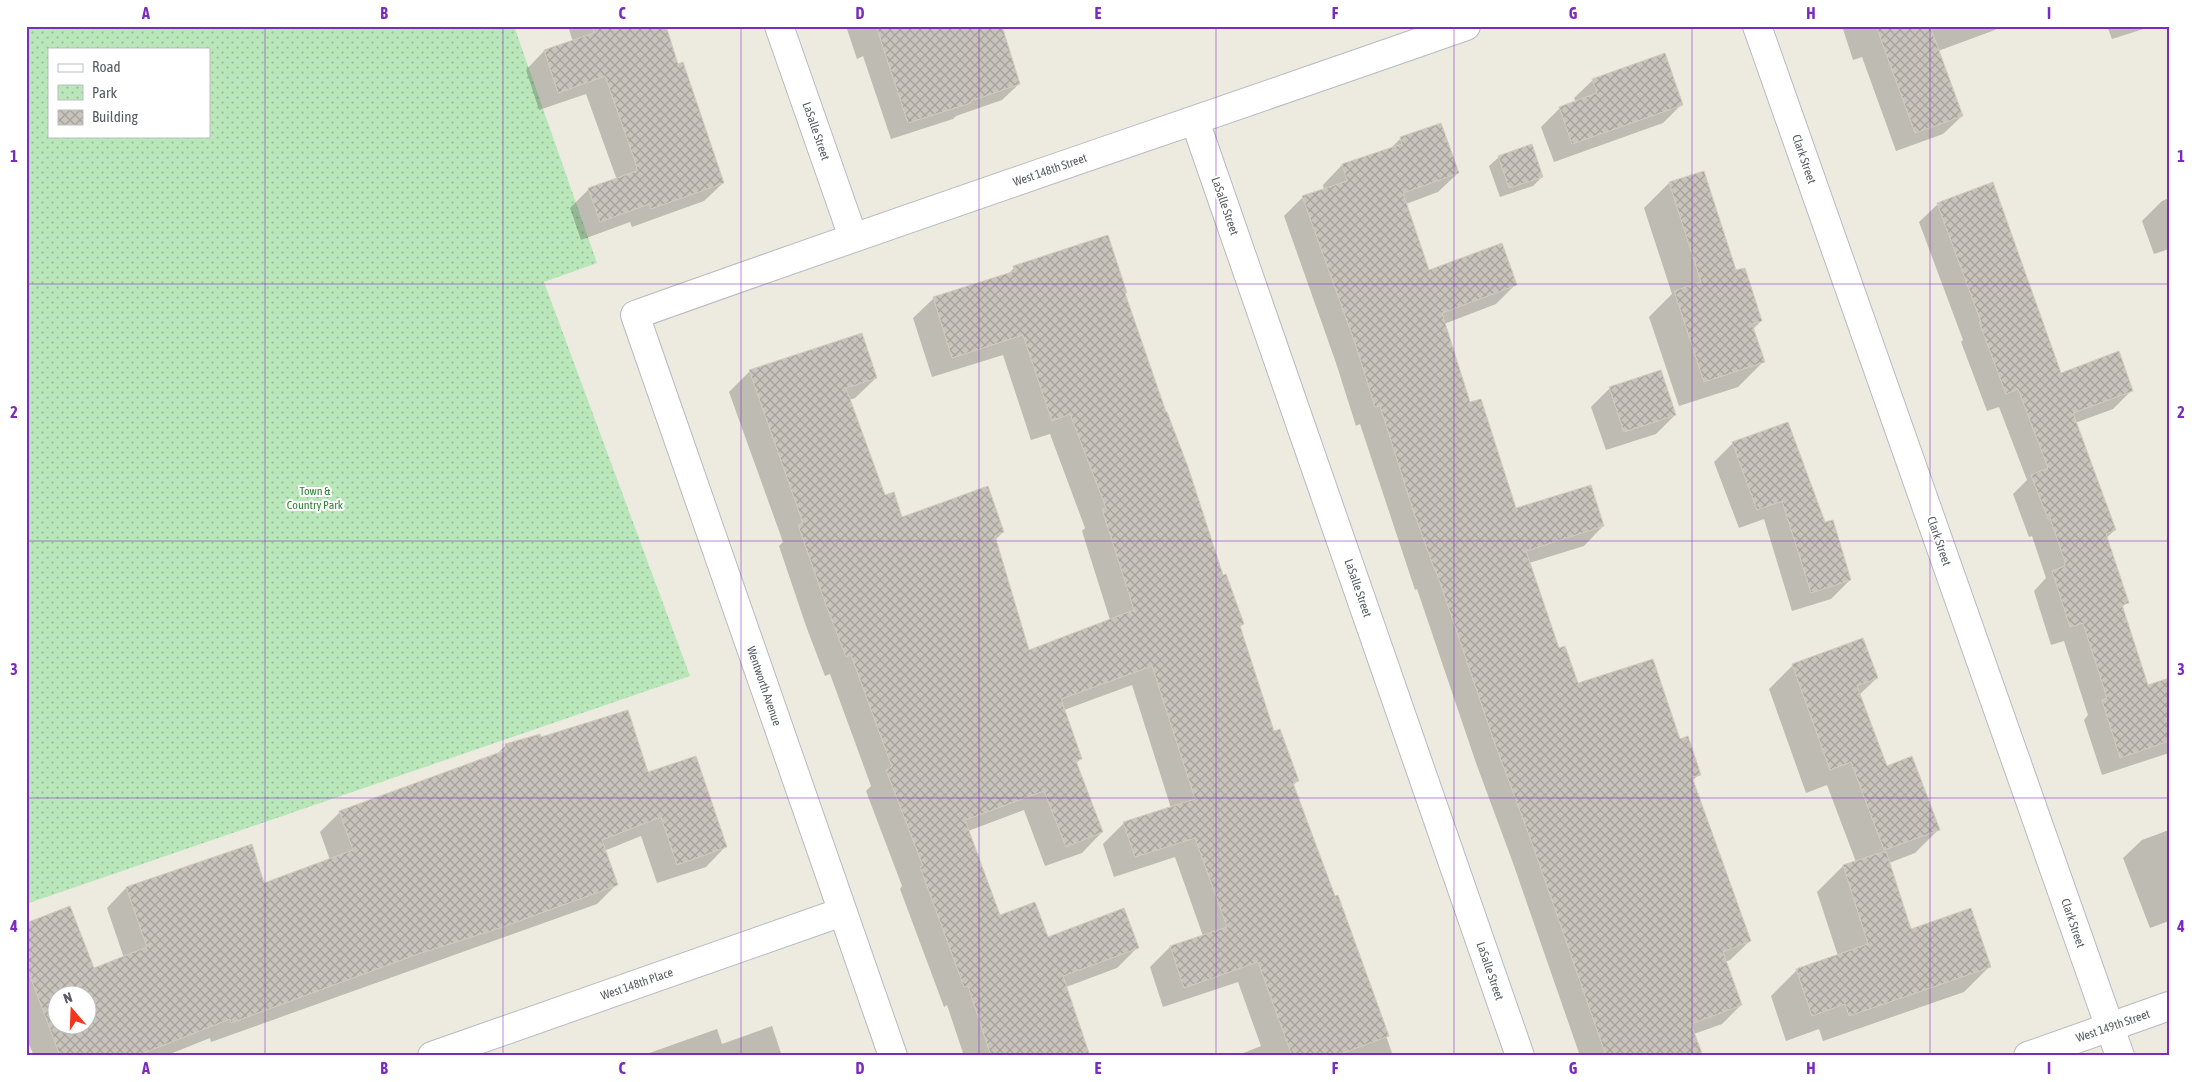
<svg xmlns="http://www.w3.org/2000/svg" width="2195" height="1082" font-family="'Asap Condensed',sans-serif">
<defs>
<pattern id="park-dots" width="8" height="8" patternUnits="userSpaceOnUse" patternTransform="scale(1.25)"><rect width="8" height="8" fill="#b9e7ba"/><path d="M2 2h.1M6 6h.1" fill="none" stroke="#99be9b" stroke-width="1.8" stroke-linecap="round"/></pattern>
<pattern id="building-cross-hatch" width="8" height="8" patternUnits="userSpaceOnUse" patternTransform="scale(1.25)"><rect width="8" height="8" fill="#c8c4bc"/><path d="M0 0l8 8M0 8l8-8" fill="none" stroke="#a5a29c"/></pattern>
</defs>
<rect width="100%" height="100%" fill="#edeadf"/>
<path fill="url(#park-dots)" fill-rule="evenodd" d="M 514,26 L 597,263 L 544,282 L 690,676 L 26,904 L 26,27 ZM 49,49 L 209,49 L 209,136 L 49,136 Z"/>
<path fill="#0003" fill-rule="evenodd" d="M 568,26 L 665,26 L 678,66 L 723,183 L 704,201 L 632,227 L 630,222 L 581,240 L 570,208 L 589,189 L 617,180 L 586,94 L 539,110 L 526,70 L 544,51 L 573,42 Z
M 846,26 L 1001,26 L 1019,84 L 1002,100 L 956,116 L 953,119 L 891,139 L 863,56 L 857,59 Z
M 1842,26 L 1998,26 L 1995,30 L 1938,51 L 1962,116 L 1943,134 L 1896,151 L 1862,57 L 1853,60 Z
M 2107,26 L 2153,26 L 2112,39 Z
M 1593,80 L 1682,104 L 1663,123 L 1554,162 L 1541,127 L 1560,108 L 1576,102 L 1574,98 Z
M 1440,124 L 1458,173 L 1438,192 L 1406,204 L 1428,272 L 1516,284 L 1496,304 L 1444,324 L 1470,404 L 1515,510 L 1603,526 L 1584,546 L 1529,563 L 1558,650 L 1577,685 L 1679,741 L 1699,774 L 1692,781 L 1750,941 L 1730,960 L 1725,962 L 1741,1005 L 1722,1024 L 1694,1034 L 1699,1056 L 1580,1056 L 1513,863 L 1476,763 L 1417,589 L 1415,590 L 1360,424 L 1356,426 L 1336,363 L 1284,216 L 1303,197 L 1324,190 L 1323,185 L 1342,165 L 1389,150 L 1400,139 Z
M 1499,157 L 1542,177 L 1533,186 L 1500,197 L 1489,166 Z
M 1703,172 L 1736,272 L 1761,321 L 1753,329 L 1764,361 L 1738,387 L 1679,406 L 1649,317 L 1672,294 L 1644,208 L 1669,183 Z
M 2169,198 L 2169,249 L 2154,254 L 2142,221 L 2162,201 Z
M 1938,204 L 2061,374 L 2132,390 L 2113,409 L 2075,423 L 2115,530 L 2106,538 L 2127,602 L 2121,609 L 2147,686 L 2169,679 L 2169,753 L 2102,775 L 2084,720 L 2088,715 L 2064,641 L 2051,645 L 2034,591 L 2046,578 L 2032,536 L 2029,537 L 2013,494 L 2027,480 L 1999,407 L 1987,411 L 1961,342 L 1963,340 L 1919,222 Z
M 1014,268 L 1126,292 L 1124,294 L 1222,577 L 1242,624 L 1239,627 L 1273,733 L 1297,781 L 1293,786 L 1334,897 L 1338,896 L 1393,1056 L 1236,1056 L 1261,1046 L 1238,982 L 1163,1007 L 1150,967 L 1170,947 L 1203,936 L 1175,857 L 1114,877 L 1103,844 L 1124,823 L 1171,808 L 1132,685 L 1064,710 L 1081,758 L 1076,764 L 1102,832 L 1082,853 L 1045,866 L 1024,810 L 968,831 L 999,917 L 1047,939 L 1137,948 L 1117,968 L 1066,987 L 1090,1056 L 964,1056 L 947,1005 L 944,1007 L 900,889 L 902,886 L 866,791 L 871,786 L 830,674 L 825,676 L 806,626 L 779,546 L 783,542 L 729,392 L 750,371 L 876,378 L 855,398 L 849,400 L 884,496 L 901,519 L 1003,532 L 995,540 L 1028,651 L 1110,620 L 1082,531 L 1085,528 L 1050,434 L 1031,440 L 1003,355 L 932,377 L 913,318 L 934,298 L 1007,275 Z
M 1610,388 L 1675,415 L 1656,434 L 1606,450 L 1591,407 Z
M 1733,443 L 1824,524 L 1850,580 L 1831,599 L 1792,611 L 1764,519 L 1739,528 L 1714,462 Z
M 1793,665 L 1877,678 L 1859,695 L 1886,767 L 1939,829 L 1915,853 L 1889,863 L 1910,931 L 1990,966 L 1964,992 L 1823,1041 L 1819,1029 L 1786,1041 L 1771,996 L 1797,970 L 1838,956 L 1817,892 L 1843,866 L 1856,862 L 1827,785 L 1806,793 L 1769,689 Z
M 540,739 L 647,774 L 725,847 L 706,867 L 657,883 L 641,836 L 604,851 L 617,884 L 597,904 L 211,1042 L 210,1038 L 165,1056 L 34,1056 L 26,1037 L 26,925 L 94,970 L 124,958 L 107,908 L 126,888 L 252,846 L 264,884 L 330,860 L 320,832 L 340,812 L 495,756 L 505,746 ZM 58,994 L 88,994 L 88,1024 L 58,1024 Z
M 2169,830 L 2169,921 L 2150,928 L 2123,858 L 2142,840 Z
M 772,1026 L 782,1056 L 641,1056 L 717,1029 L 722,1044 Z"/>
<path fill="url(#building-cross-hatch)" stroke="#d2ccbd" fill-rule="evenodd" d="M 592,26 L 666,26 L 678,64 L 683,62 L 724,183 L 651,209 L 649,204 L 600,222 L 588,188 L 637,171 L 636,168 L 637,167 L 605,76 L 558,93 L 544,50 L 594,33 Z
M 876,26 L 1002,26 L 1020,84 L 971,101 L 971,103 L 908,123 Z
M 1876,26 L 1930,26 L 1963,116 L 1915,133 Z
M 1665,53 L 1683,105 L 1572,144 L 1559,107 L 1597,93 L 1592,79 Z
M 1441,123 L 1459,173 L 1403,193 L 1429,270 L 1502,243 L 1517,285 L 1442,313 L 1470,402 L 1481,399 L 1516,508 L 1591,485 L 1604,526 L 1526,551 L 1559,648 L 1565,646 L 1578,683 L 1653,659 L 1680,739 L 1688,736 L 1701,775 L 1692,777 L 1751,941 L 1723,952 L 1742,1005 L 1691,1024 L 1703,1056 L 1606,1056 L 1532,843 L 1495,744 L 1436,571 L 1435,571 L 1412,507 L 1380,406 L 1375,407 L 1355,343 L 1302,196 L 1347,181 L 1342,164 L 1402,144 L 1400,137 Z
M 1532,144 L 1543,177 L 1509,188 L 1498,156 Z
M 1704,171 L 1736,270 L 1745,268 L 1762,321 L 1752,324 L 1765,362 L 1704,382 L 1674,291 L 1701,282 L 1669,182 Z
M 1993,182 L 2061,373 L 2119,351 L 2133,391 L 2073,413 L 2116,530 L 2106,534 L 2129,603 L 2122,605 L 2148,685 L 2169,678 L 2169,741 L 2120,758 L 2102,700 L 2107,698 L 2083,623 L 2070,627 L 2052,571 L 2065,566 L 2065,562 L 2050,518 L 2048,519 L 2031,475 L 2048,468 L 2018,389 L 2006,394 L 1979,322 L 1981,322 L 1937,203 Z
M 1108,235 L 1127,293 L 1125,293 L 1166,412 L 1167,412 L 1188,467 L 1223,575 L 1226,574 L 1244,624 L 1240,626 L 1274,731 L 1280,729 L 1299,781 L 1293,783 L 1335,896 L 1338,895 L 1389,1036 L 1335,1056 L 1292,1056 L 1258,962 L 1184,988 L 1170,946 L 1227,927 L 1195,838 L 1135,857 L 1123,822 L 1195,799 L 1152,666 L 1061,699 L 1082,759 L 1076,761 L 1103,832 L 1066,847 L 1044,791 L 965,820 L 1000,915 L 1035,902 L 1048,937 L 1124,908 L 1139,948 L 1063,976 L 1090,1056 L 991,1056 L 968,986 L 964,987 L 920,867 L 923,866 L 886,770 L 892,767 L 851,655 L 846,657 L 826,605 L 798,525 L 803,523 L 749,370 L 862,333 L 877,378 L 846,388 L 885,495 L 894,492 L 902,517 L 988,486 L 1004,532 L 995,536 L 1029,650 L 1134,610 L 1102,509 L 1106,508 L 1070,414 L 1052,421 L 1023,335 L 952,358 L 933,297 L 1015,271 L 1013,266 Z
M 1661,370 L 1676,415 L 1624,432 L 1609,387 Z
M 1788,422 L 1825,522 L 1833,520 L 1851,580 L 1811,593 L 1782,501 L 1757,510 L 1732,442 Z
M 1863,638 L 1878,678 L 1857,686 L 1887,766 L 1912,756 L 1940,830 L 1884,850 L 1851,762 L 1830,770 L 1792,664 Z
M 628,710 L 648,772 L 696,756 L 727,847 L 677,865 L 661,817 L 602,840 L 618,885 L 500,928 L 415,955 L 231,1023 L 230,1019 L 136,1056 L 60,1056 L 26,965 L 26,923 L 70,906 L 94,968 L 147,947 L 126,887 L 252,844 L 264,883 L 353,850 L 339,811 L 506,750 L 505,744 L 540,734 L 541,737 ZM 58,994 L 88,994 L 88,1024 L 58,1024 Z
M 1886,851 L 1911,929 L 1971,908 L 1991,967 L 1849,1016 L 1845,1004 L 1812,1016 L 1796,969 L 1868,944 L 1843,865 Z"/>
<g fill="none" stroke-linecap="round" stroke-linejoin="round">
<g stroke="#b7bac0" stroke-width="30">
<path id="minor" d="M 779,26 L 853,237
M 1757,26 L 2120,1056
M 1195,121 L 1520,1056
M 432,1056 L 842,912
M 893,1056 L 635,315 C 911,216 1189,123 1466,26
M 2028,1056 L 2169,1006"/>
</g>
<use href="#minor" stroke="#fff" stroke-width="28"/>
</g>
<path fill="none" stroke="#7b2cbf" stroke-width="1" stroke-opacity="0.55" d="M 265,26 L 265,1056M 503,26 L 503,1056M 741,26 L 741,1056M 979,26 L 979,1056M 1216,26 L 1216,1056M 1454,26 L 1454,1056M 1692,26 L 1692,1056M 1930,26 L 1930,1056M 26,284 L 2169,284M 26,541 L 2169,541M 26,798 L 2169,798"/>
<g text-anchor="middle" stroke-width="4" stroke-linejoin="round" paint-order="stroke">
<g font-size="12" fill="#585c62" stroke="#fff">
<text transform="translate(816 131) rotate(71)" y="4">LaSalle Street</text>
<text transform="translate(1804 159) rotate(71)" y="4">Clark Street</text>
<text transform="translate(1050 170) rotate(-19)" y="4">West 148th Street</text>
<text transform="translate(1225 206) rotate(71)" y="4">LaSalle Street</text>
<text transform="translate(1939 541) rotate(71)" y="4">Clark Street</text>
<text transform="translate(1358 588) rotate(71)" y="4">LaSalle Street</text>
<text transform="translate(764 686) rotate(71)" y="4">Wentworth Avenue</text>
<text transform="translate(2073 923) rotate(71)" y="4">Clark Street</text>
<text transform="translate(1490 971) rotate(71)" y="4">LaSalle Street</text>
<text transform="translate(637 984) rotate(-19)" y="4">West 148th Place</text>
<text transform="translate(2113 1026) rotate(-19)" y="4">West 149th Street</text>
</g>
<g font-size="12" fill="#2e8434" stroke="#fff">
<text x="315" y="495">Town &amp;<tspan x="315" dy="14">Country Park</tspan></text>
</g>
</g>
<rect width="2195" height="1082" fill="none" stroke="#ffffff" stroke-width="55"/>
<rect x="48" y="48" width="162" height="90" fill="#ffffff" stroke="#bcbec0"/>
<rect x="58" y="64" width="25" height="8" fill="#ffffff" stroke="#bcbec0"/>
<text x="92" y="72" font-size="15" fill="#585c62">Road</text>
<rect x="58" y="85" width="25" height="15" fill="url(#park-dots)" stroke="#bcbec0"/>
<text x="92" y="98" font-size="15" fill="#585c62">Park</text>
<rect x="58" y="110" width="25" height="15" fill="url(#building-cross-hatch)" stroke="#bcbec0"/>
<text x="92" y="122" font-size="15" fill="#585c62">Building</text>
<g transform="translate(72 1010) rotate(341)"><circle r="24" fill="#ffffff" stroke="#bcbec0"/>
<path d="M0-4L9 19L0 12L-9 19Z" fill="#f5341d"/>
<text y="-8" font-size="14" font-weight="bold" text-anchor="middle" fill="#585c62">N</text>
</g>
<rect x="28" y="28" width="2140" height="1026" fill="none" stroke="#7b2cbf" stroke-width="2"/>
<g font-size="16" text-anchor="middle" font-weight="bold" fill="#7b2cbf">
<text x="146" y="19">A</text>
<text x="384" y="19">B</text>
<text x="622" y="19">C</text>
<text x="860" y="19">D</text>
<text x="1098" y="19">E</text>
<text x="1335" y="19">F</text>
<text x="1573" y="19">G</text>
<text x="1811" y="19">H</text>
<text x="2049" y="19">I</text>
<text x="14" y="162">1</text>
<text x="2181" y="162">1</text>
<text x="14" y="418">2</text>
<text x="2181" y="418">2</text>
<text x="14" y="675">3</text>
<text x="2181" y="675">3</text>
<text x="14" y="932">4</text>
<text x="2181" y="932">4</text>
<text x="146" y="1074">A</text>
<text x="384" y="1074">B</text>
<text x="622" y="1074">C</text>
<text x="860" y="1074">D</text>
<text x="1098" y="1074">E</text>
<text x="1335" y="1074">F</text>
<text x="1573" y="1074">G</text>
<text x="1811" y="1074">H</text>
<text x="2049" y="1074">I</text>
</g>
</svg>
